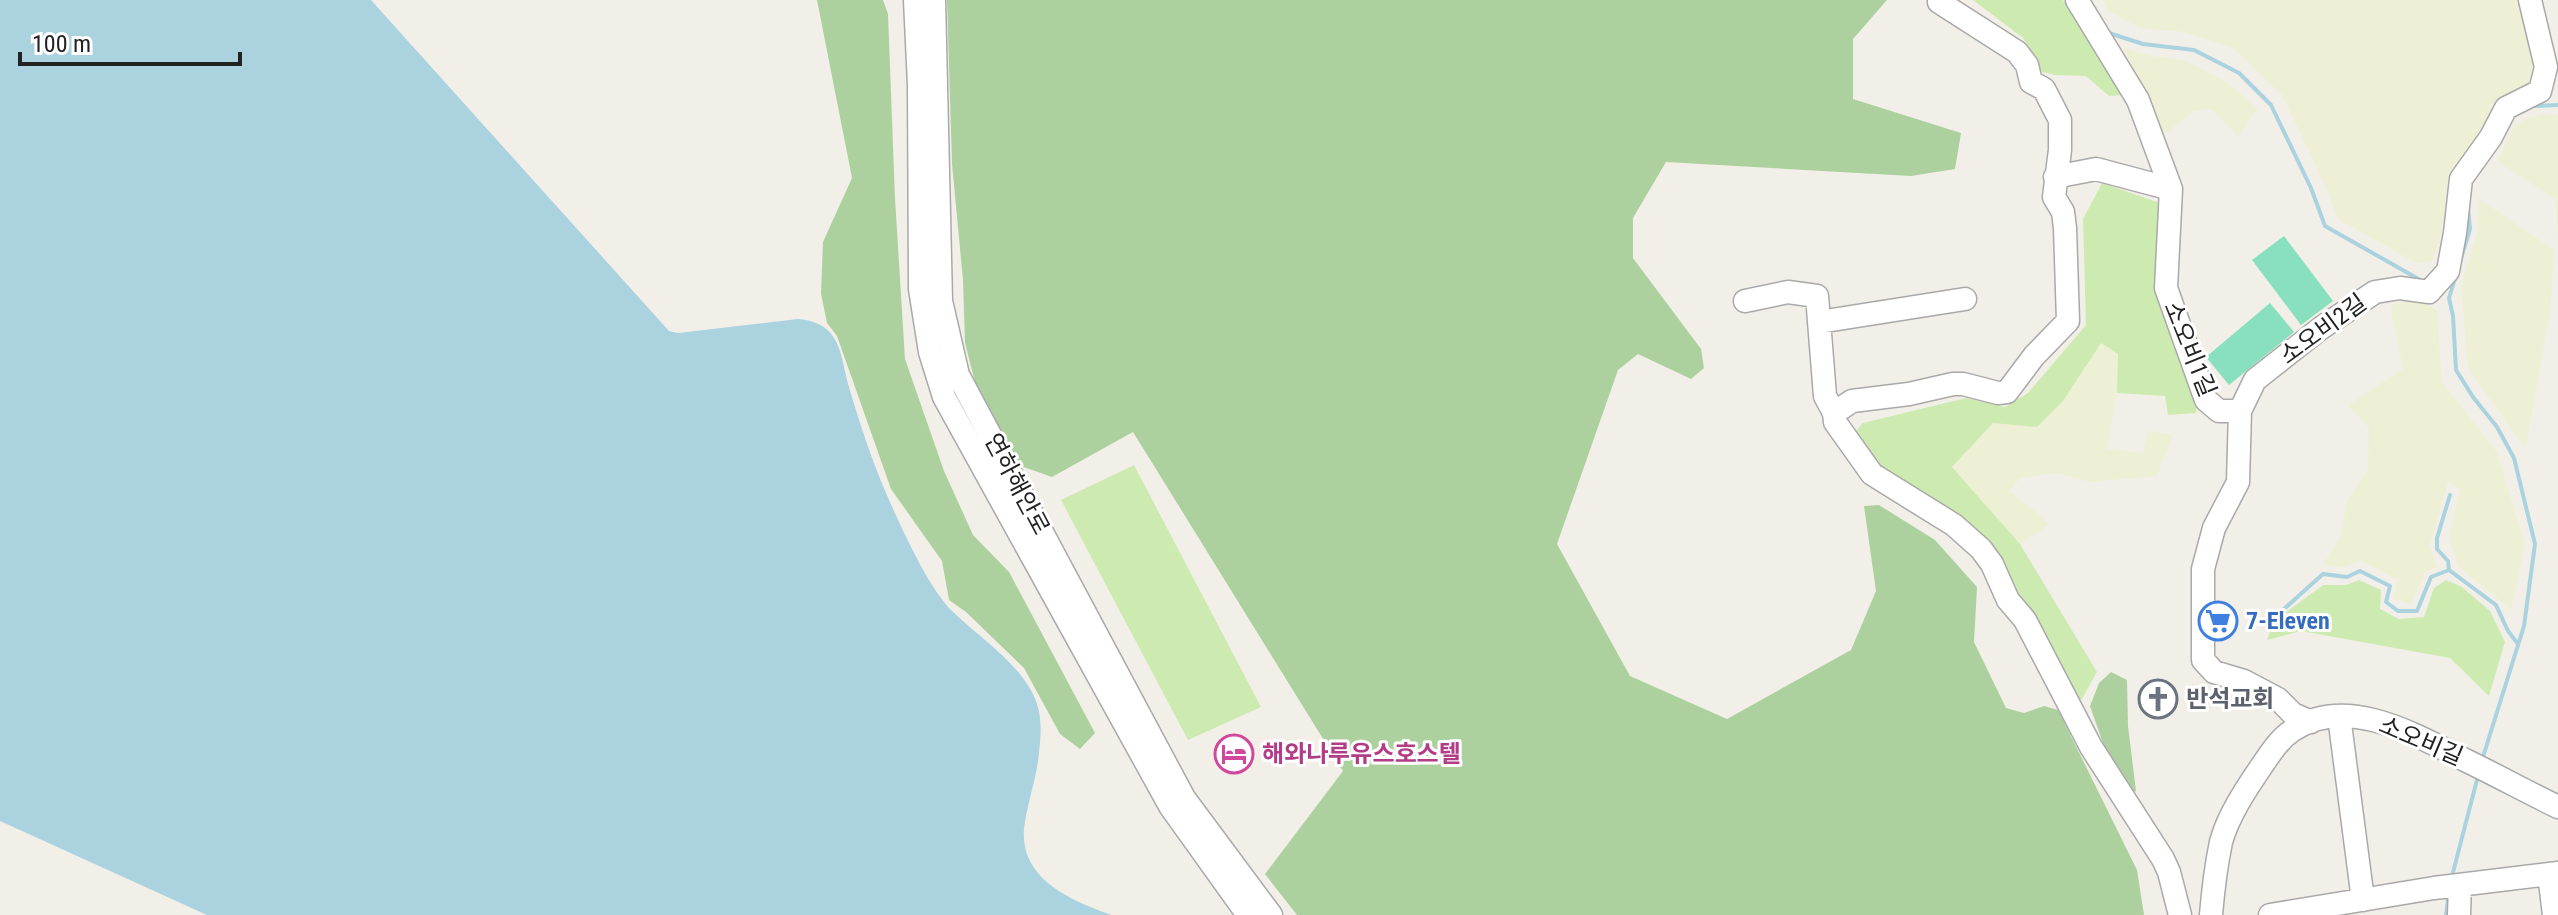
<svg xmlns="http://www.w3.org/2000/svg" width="2558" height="915" font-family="'Roboto Condensed','Noto Sans KR',sans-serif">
<rect width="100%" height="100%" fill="#f2efe9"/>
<path fill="#eef0d5" d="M 2103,0 L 2518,0 L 2535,63 L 2529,83 L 2493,103 L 2480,134 L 2448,182 L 2441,234 L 2432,261 L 2416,263 L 2338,219 L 2325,185 L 2282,95 L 2233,48 L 2185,32 L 2140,28 L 2108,11 Z
M 2123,48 L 2152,56 L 2183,60 L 2228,83 L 2258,109 L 2238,136 L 2211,109 L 2194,111 L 2163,136 L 2145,92 Z
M 2543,114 L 2558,115 L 2558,246 L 2555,199 L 2497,161 L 2514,126 L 2528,118 Z
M 2478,198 L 2554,250 L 2550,312 L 2526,447 L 2519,440 L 2468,368 L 2461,287 L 2478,229 Z
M 2419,299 L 2437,311 L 2442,382 L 2497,452 L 2525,544 L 2511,610 L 2458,566 L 2449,538 L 2460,489 L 2448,482 L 2430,545 L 2437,568 L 2425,572 L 2411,604 L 2394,599 L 2397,580 L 2362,561 L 2343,567 L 2323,564 L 2339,540 L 2348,499 L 2368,469 L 2369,428 L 2348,405 L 2403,369 L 2390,305 Z
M 2101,342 L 2118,354 L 2117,393 L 2107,449 L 2143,453 L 2148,431 L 2173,434 L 2157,476 L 2089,482 L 2058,473 L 2020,478 L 2010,491 L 2050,524 L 2020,544 L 1952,467 L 1993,423 L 2063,401 Z"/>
<path fill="#cdebb0" d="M 1973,0 L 2063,0 L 2116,80 L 2122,95 L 2109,96 L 2086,76 L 2055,75 L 2042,72 L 2023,38 Z
M 2102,183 L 2163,204 L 2156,293 L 2197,405 L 2196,413 L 2168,415 L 2165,396 L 2117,393 L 2118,354 L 2101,343 L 2063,401 L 2037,427 L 1993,423 L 1952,467 L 2020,544 L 2097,672 L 2080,702 L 2020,599 L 1995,546 L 1959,516 L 1885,473 L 1856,431 L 1863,423 L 1966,398 L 2005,407 L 2028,393 L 2086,325 L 2083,219 Z
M 1134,465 L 1261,707 L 1188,740 L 1061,500 Z
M 2359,580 L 2381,590 L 2380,609 L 2399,619 L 2424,617 L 2434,588 L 2446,580 L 2462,587 L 2490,611 L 2505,642 L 2489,696 L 2450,658 L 2301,631 L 2267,640 L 2274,621 L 2323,585 L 2346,585 Z"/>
<path fill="#add19e" d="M 817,0 L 883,0 L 888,14 L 895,198 L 905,359 L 944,471 L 973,535 L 1009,572 L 1095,733 L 1080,749 L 1060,734 L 1024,668 L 966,612 L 949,600 L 942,561 L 891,489 L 837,336 L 827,323 L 821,294 L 823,242 L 852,178 Z
M 947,0 L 1887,0 L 1853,39 L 1853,99 L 1961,133 L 1955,169 L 1911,176 L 1666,162 L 1633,218 L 1633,258 L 1701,349 L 1704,368 L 1691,379 L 1638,354 L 1618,370 L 1557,544 L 1630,676 L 1727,719 L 1851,650 L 1876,591 L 1864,506 L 1879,505 L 1935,540 L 1977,587 L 1974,642 L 2006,708 L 2024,713 L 2044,706 L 2058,710 L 2137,870 L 2144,915 L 1297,915 L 1265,874 L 1343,771 L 1133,432 L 1052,477 L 1018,465 L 977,390 L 965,343 L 963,280 L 952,164 Z
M 2111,672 L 2127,680 L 2128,726 L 2136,791 L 2128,794 L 2105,749 L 2090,706 L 2099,683 Z"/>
<path fill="#88e0be" d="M 2284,236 L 2333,301 L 2301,325 L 2252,260 Z
M 2270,303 L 2294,332 L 2229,385 L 2206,357 Z"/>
<path fill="#aad3df" d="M 0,0 L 371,0 L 669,331 L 678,333 L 798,319 C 811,320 827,325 834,338 C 842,350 844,370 848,384 C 859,421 871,458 886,493 C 900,525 928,587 951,610 C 978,637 1025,666 1037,704 C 1042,719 1041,736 1039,752 C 1037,778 1027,803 1024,829 C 1020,880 1073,901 1112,915 L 207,915 L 0,821 Z"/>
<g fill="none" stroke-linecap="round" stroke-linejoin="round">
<path stroke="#aad3df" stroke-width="4" d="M 2109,33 L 2143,44 L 2194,50 L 2239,73 L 2271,105 L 2311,188 L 2325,226 L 2422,281
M 2533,106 L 2558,105
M 2468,208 L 2470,229 L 2449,298 L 2453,316 L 2456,370 L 2473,397 L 2497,427 L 2514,458 L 2535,544 L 2524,626 L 2482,760
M 2449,570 L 2448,561 L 2437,549 L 2437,538 L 2450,495
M 2284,609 L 2323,574 L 2347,577 L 2360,571 L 2390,586 L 2386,602 L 2398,611 L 2417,611 L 2431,577 L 2449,570 L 2496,605 L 2508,631 L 2518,644
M 2451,880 L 2478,776
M 2446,915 L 2449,892"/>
<g stroke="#a9a9a9" stroke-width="25">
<path id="minor" d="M 915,0 L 919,85 L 920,289 L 930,352 L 944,397 L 1170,806 L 1248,915
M 934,0 L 941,301 L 958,375 L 1184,798 L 1271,915
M 2077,0 L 2138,100 L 2171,189 L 2166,288 L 2206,400 L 2219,411 L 2240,411 L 2238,482 L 2214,528 L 2203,569 L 2203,660 L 2214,672 L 2244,681 L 2278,699 L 2293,714 L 2311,722
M 1939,2 L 2017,52 L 2027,65 L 2031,82 L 2044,89 L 2060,120 L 2060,150 L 2054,197 L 2063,212 L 2065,228 L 2068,321 L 2034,356 L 2007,392 L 1998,393 L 1963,384 L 1953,384 L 1909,394 L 1852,401 L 1834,413 L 1835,422 L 1872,474 L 1954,525 L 1981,549 L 1992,564 L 2008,600 L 2025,620 L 2091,747 L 2163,859 L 2169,872 L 2180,915
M 2055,177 L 2096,169 L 2171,189
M 1745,301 L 1788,292 L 1817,296 L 1825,396 L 1834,413
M 1819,322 L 1965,299
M 2240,411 L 2255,380 L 2321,328 L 2375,292 L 2400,288 L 2429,292 L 2448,271 L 2455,233 L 2461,179 L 2491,137 L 2506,108 L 2540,91 L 2546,67 L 2530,0
M 2339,716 L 2363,900
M 2549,874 L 2554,915
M 2211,915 C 2213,891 2216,866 2221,842 C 2228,816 2246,789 2261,767 C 2270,754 2279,739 2293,730 C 2347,694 2416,735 2465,760 C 2496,775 2527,792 2558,807
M 2270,915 L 2434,888 L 2558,873
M 2459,915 L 2460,885"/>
</g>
<use href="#minor" stroke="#fff" stroke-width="22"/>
</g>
<defs>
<g id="supermarket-ring" transform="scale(2)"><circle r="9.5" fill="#fff" stroke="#3f7fe0" stroke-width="1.5"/><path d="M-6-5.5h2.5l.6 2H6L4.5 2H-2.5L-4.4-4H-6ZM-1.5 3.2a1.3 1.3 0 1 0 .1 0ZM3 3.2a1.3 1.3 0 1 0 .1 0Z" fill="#3f7fe0"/></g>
<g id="church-ring" transform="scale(2)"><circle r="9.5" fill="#fff" stroke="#6b7280" stroke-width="1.5"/><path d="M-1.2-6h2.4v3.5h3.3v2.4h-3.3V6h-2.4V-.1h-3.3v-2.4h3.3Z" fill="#6b7280"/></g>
<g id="hotel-ring" transform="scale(2)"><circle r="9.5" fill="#fff" stroke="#d1479c" stroke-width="1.5"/><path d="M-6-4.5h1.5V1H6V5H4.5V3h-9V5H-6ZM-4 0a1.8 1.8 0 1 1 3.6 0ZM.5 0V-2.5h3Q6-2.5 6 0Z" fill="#d1479c"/></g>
</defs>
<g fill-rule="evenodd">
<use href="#supermarket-ring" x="2218" y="621"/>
<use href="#church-ring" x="2158" y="699"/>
<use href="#hotel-ring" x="1234" y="754"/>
</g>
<g text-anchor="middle" stroke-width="6" stroke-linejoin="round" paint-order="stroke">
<g font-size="24" fill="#222" stroke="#fff">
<text transform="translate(2323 329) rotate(-36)" y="8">소오비2길</text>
<text transform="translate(2190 349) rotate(68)" y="8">소오비1길</text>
<text transform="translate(1017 484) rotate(62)" y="8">연하해안로</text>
<text transform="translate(2421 741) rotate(23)" y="8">소오비길</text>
</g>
<g font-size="24" font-weight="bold" fill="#366cbe" stroke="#fff" text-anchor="start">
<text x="2246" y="629">7-Eleven</text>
</g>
<g font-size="24" font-weight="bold" fill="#5b616d" stroke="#fff" text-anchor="start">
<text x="2186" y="707">반석교회</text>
</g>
<g font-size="24" font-weight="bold" fill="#b23c85" stroke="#fff" text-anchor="start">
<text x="1262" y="762">해와나루유스호스텔</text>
</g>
</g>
<path d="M20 52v12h220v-12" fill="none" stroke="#222222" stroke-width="4"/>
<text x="32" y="52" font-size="24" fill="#222222" stroke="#ffffff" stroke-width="6" paint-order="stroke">100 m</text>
</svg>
